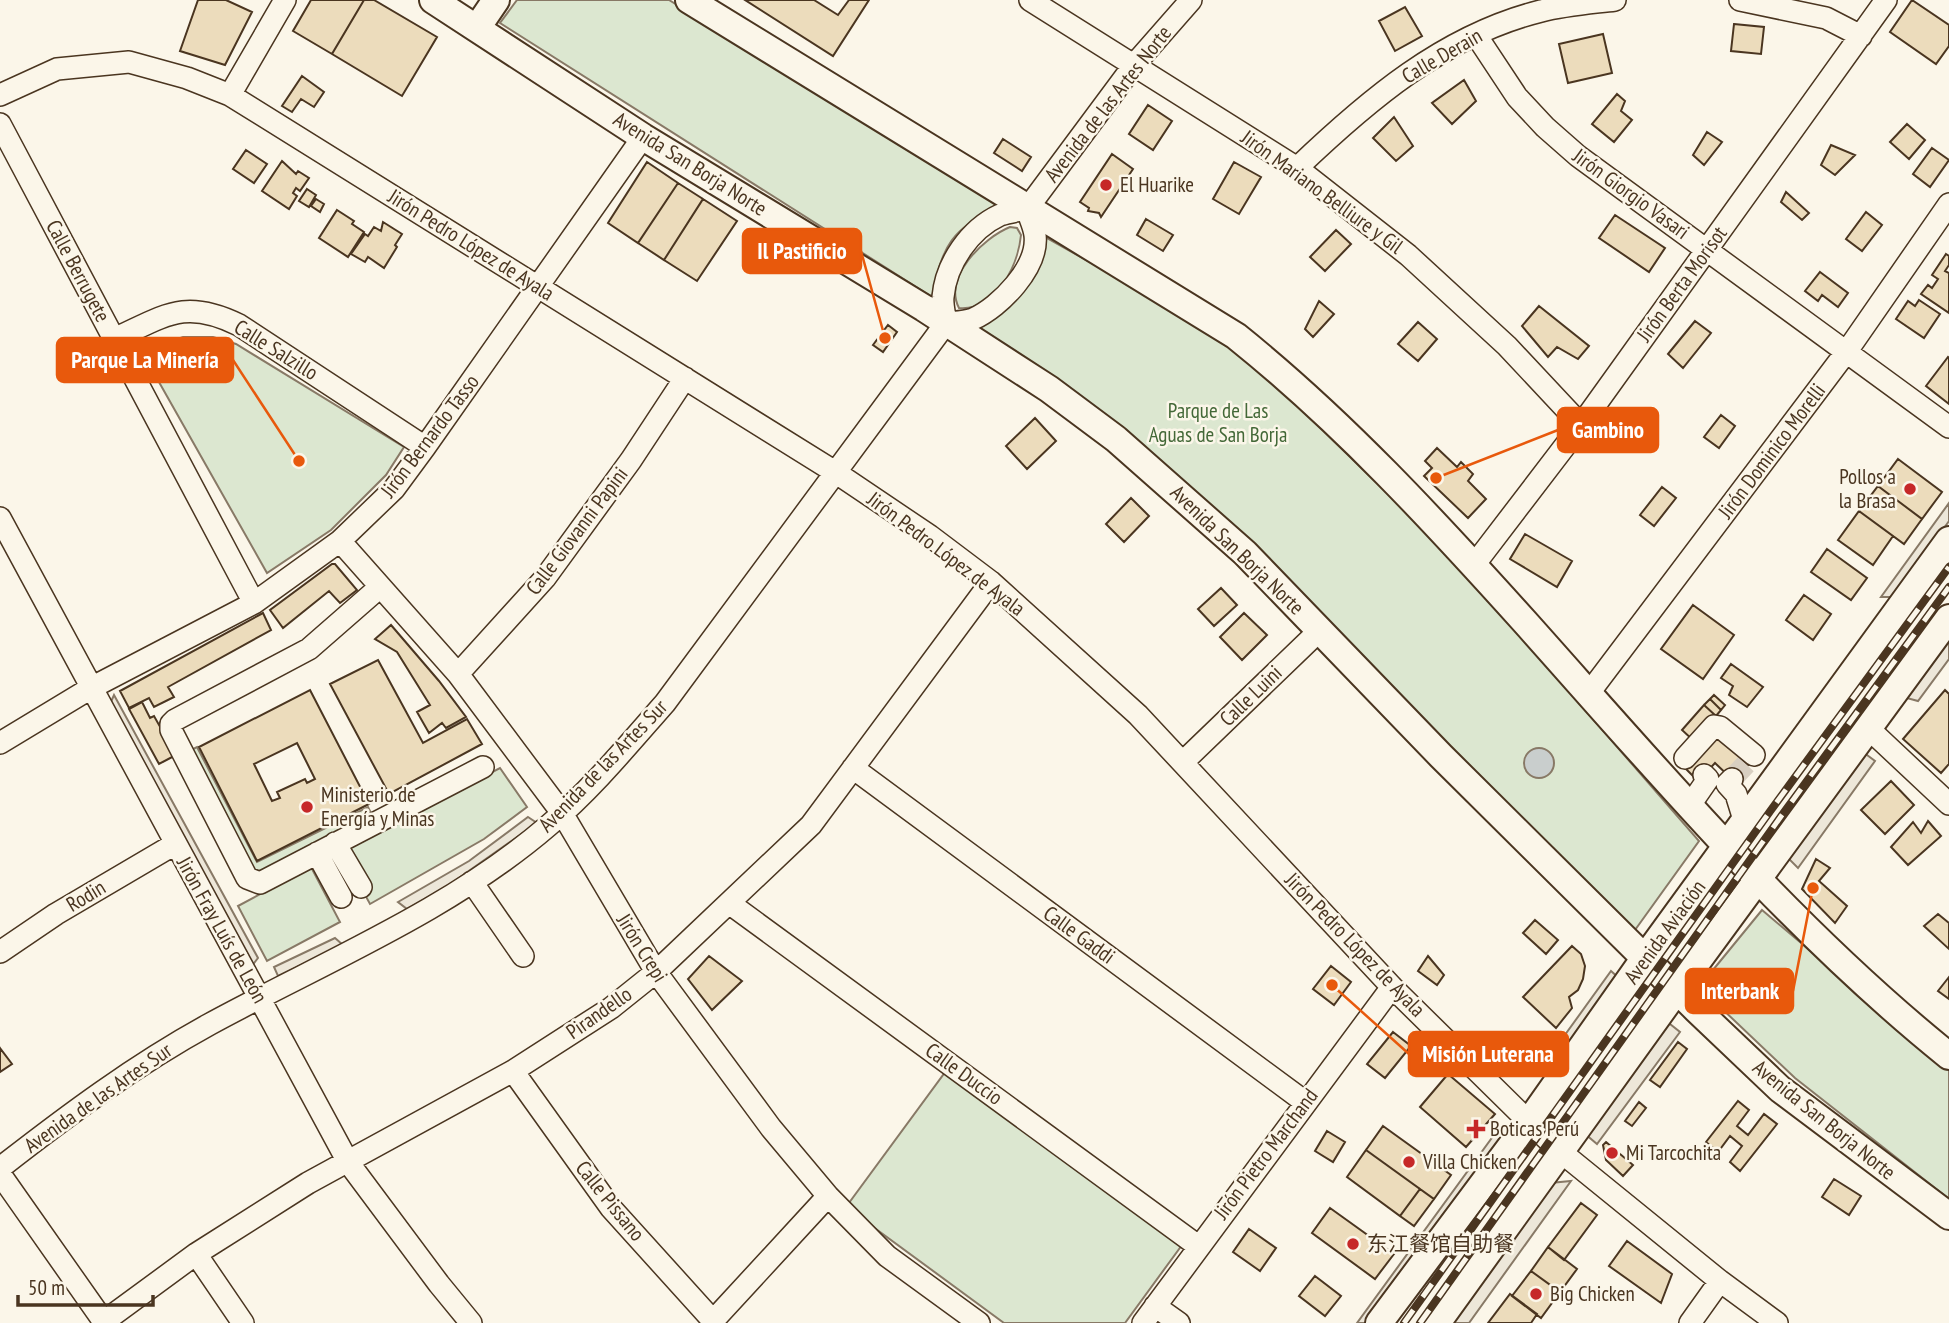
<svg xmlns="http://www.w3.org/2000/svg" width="1949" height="1323" font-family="'PT Sans Narrow','Noto Sans SC',sans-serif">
<rect width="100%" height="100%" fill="#fbf6e9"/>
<path fill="#dce7d0" stroke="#887966" stroke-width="2" d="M 517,0 L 669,0 L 999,205 C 950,233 944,241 932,297 L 500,23 Z
M 1010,227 L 1017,228 L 1021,235 C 1018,266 996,311 959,308 C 943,277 983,238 1010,227 Z
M 1043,236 L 1185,315 L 1270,378 L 1412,518 L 1518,633 L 1699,841 L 1635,930 L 1437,735 L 978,329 C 985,321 997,318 1005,310 C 1026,290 1032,263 1043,236 Z
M 183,337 L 213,337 L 236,344 L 404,447 L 386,475 L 331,530 L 267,573 L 142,352 Z
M 197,747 L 257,862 L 368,807 L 374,819 L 249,882 L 183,754 Z
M 500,768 L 527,807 L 484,839 L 370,904 L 341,851 Z
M 311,867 L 340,922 L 267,961 L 238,906 Z
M 1762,910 L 1949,1068 L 1949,1199 L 1795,1078 L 1699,987 Z
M 946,1071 L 1182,1245 L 1125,1323 L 1004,1323 L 846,1207 Z"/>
<path fill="#ede7d9" stroke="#887966" stroke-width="2" d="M 1949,503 L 1949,521 L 1895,597 L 1881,597 Z
M 1949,634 L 1949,659 L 1918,701 L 1903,697 Z
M 114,695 L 258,958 L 251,967 L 110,704 Z
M 1863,752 L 1875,761 L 1798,868 L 1788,858 Z
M 528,817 L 537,823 L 446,887 L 407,909 L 398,902 L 469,861 Z
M 335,938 L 343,945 L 278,976 L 274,967 Z
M 1611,971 L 1620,979 L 1575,1041 L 1562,1039 Z
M 1665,1020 L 1680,1032 L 1597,1144 L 1584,1133 Z
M 1512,1134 L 1374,1323 L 1357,1323 L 1494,1135 Z
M 1571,1181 L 1469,1323 L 1449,1323 L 1550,1183 Z"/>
<path fill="#c9cecd" stroke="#887966" stroke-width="2" d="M1524 763a15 15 0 1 1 30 0a15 15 0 1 1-30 0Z"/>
<path fill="#ecdcbc" stroke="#4a3520" stroke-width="2" fill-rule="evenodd" d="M 198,0 L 226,0 L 252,12 L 225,65 L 180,51 Z
M 311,0 L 364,0 L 332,54 L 293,31 Z
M 364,0 L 374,0 L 437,37 L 402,96 L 332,54 Z
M 745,0 L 814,0 L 838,15 L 849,0 L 869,0 L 833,56 Z
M 1912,0 L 1949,25 L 1949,46 L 1936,64 L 1890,32 Z
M 1405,7 L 1422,36 L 1395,51 L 1379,21 Z
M 1734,24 L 1764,27 L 1761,54 L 1731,51 Z
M 1603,34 L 1612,73 L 1568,83 L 1559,44 Z
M 302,76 L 324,92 L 314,107 L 301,99 L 292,112 L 282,106 Z
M 1464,80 L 1476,101 L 1452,124 L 1432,103 Z
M 1617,94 L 1625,101 L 1621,111 L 1632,120 L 1614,142 L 1592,124 Z
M 1148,105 L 1172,121 L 1153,150 L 1129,134 Z
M 1394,117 L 1413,146 L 1396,161 L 1373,138 Z
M 1907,124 L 1925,140 L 1909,159 L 1890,142 Z
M 1707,132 L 1722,142 L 1704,165 L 1693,155 Z
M 1003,139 L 1031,157 L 1022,171 L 994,153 Z
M 1831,145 L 1855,155 L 1835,175 L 1821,165 Z
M 1932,148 L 1949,160 L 1930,187 L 1913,174 Z
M 246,150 L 267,164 L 254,183 L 233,169 Z
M 1112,154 L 1133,169 L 1101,217 L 1099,213 L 1088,211 L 1089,208 L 1080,202 Z
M 282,161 L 296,174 L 298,171 L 309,178 L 300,191 L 296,188 L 293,193 L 297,196 L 289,209 L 262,191 Z
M 647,162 L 678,183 L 638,243 L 608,223 Z
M 1234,162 L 1261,177 L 1239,214 L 1213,199 Z
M 678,183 L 703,199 L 664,260 L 638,243 Z
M 307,189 L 316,195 L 309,207 L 299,201 Z
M 1786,192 L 1809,213 L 1802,220 L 1781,202 Z
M 316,199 L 324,204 L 320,212 L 311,206 Z
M 703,199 L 737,221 L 697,281 L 664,260 Z
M 337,210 L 354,221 L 352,224 L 364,232 L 348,257 L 319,238 Z
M 1866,212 L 1882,225 L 1862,251 L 1846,239 Z
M 1615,215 L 1665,248 L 1649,272 L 1599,238 Z
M 1146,219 L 1173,235 L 1163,251 L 1137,235 Z
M 383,222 L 402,234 L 395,245 L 397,247 L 384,268 L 368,257 L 365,262 L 351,254 L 365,234 L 368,236 L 374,227 L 381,231 Z
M 1336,230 L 1351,244 L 1325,271 L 1310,257 Z
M 1946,254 L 1949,256 L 1949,265 L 1945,271 L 1949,273 L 1949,313 L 1921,294 L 1928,285 L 1932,288 L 1938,279 L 1932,275 Z
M 1820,272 L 1848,293 L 1838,307 L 1822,295 L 1818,301 L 1805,291 Z
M 1919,300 L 1940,314 L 1924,338 L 1896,319 L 1908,301 L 1915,306 Z
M 1319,301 L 1334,314 L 1313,337 L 1305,329 Z
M 1539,306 L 1589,346 L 1578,359 L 1557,347 L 1548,357 L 1522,326 Z
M 1695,321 L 1711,333 L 1683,368 L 1668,354 Z
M 1418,322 L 1437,339 L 1418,361 L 1398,344 Z
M 888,325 L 897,332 L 883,352 L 873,345 Z
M 1948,357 L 1949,358 L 1949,404 L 1926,386 Z
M 1721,415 L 1735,426 L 1719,448 L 1704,437 Z
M 1035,418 L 1056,441 L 1027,469 L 1006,446 Z
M 1437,448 L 1457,467 L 1461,462 L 1473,474 L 1468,481 L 1486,499 L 1468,518 L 1424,476 L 1432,468 L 1425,461 Z
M 1898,459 L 1942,492 L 1922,519 L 1878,486 Z
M 1878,486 L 1922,519 L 1904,544 L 1859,511 Z
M 1662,487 L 1676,498 L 1654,526 L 1640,515 Z
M 1131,498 L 1149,516 L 1124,542 L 1106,524 Z
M 1859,511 L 1893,536 L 1873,565 L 1838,540 Z
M 1525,534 L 1572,561 L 1557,587 L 1510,559 Z
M 1827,549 L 1867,578 L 1851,600 L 1811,572 Z
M 332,564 L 335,564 L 357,590 L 340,603 L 329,591 L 283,628 L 270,610 Z
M 1221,588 L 1237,605 L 1214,626 L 1198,609 Z
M 1804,595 L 1831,614 L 1813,640 L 1786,620 Z
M 1693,605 L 1734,635 L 1703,679 L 1661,649 Z
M 263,613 L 271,630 L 168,687 L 174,697 L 154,707 L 149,698 L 129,708 L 120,691 Z
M 1244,613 L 1267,635 L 1242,660 L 1220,637 Z
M 391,625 L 439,681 L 466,717 L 446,728 L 442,723 L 429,733 L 417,712 L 430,705 L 397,652 L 375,639 Z
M 378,660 L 423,743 L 467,719 L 482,744 L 389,794 L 330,684 Z
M 1731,664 L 1763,687 L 1747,707 L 1729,695 L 1733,686 L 1721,678 Z
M 310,690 L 369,804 L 257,861 L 199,747 ZM 297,743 L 315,779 L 307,783 L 305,779 L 277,792 L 280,798 L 272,801 L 254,764 Z
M 1945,690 L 1949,694 L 1949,764 L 1941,773 L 1903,739 Z
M 1714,695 L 1725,705 L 1721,710 L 1710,699 Z
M 1710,699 L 1721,710 L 1716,716 L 1704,705 Z
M 142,702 L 150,718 L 154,716 L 176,755 L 159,764 L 129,709 Z
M 1704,705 L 1716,716 L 1694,741 L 1682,730 Z
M 1714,732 L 1748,765 L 1734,781 L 1715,763 L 1698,781 L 1682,765 Z
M 1891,781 L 1914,805 L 1885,834 L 1861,810 Z
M 1928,821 L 1941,836 L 1908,865 L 1891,847 L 1913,822 L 1921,833 Z
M 1816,859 L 1830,868 L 1819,881 L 1847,906 L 1835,923 L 1802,889 Z
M 1938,914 L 1949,923 L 1949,949 L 1924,926 Z
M 1535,920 L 1558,940 L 1546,954 L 1523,933 Z
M 1572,946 L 1581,954 L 1585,966 L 1583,979 L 1578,990 L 1569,997 L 1572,1008 L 1556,1028 L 1523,997 Z
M 709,956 L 742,981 L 712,1010 L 688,979 Z
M 1428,956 L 1444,975 L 1437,985 L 1418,971 Z
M 1331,966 L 1351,982 L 1334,1005 L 1313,989 Z
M 1949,977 L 1949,999 L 1938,991 Z
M 1393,1032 L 1411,1046 L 1385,1078 L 1367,1064 Z
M 1678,1042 L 1687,1049 L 1660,1087 L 1650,1080 Z
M 0,1048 L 12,1064 L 0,1072 Z
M 1448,1074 L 1495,1114 L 1466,1147 L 1420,1107 Z
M 1738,1101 L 1749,1110 L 1737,1126 L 1748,1135 L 1764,1114 L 1777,1124 L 1740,1171 L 1730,1162 L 1742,1146 L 1730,1136 L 1718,1152 L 1706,1142 Z
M 1639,1102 L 1646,1108 L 1632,1126 L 1625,1121 Z
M 1383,1126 L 1451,1175 L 1434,1199 L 1366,1150 Z
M 1327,1131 L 1345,1142 L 1333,1162 L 1315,1151 Z
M 1606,1142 L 1633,1165 L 1623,1176 L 1606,1160 L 1603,1145 Z
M 1366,1150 L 1420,1189 L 1400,1216 L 1347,1177 Z
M 1834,1179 L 1861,1196 L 1849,1215 L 1822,1197 Z
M 1420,1189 L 1434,1199 L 1414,1226 L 1400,1216 Z
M 1581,1203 L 1597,1215 L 1564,1260 L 1548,1247 Z
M 1330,1208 L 1394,1254 L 1375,1279 L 1312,1233 Z
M 1249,1229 L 1276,1248 L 1260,1271 L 1233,1252 Z
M 1627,1241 L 1672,1274 L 1661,1303 L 1609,1266 Z
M 1548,1247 L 1577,1269 L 1560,1292 L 1531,1271 Z
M 1531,1271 L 1560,1292 L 1541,1318 L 1512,1296 Z
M 1315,1276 L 1341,1296 L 1325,1316 L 1299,1296 Z
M 1510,1294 L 1537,1314 L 1531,1323 L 1488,1323 Z"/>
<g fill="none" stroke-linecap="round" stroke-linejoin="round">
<path stroke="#d8cfc1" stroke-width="21" stroke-dasharray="21 10" stroke-linecap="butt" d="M 1732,779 L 1746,764"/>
<g stroke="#4a3520" stroke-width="24">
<path id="minor" d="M 1030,0 L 1297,168 L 1408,255 L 1507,346 L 1581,425
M 1740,0 L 1826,18 L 1861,36
M 1476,35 L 1517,97 L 1545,127 L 1578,156 L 1949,427
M 0,95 L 57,69 L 129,62 L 187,78 L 230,95 L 835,472 L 930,536 L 991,582 L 1138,715 L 1392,987 L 1529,1122 L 1561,1152 L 1720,1281 L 1777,1323
M 230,95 L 285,0
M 0,124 L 254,603
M 1297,168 C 1367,101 1444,35 1541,11 C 1565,5 1591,3 1615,0
M 946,323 C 945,315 942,305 943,297 C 946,263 970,229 1000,215 C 1008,212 1018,211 1027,209 L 1134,65 L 1191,0
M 946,323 C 955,322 965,322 973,319 C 1000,307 1039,267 1035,235 C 1034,226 1029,217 1027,209
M 114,339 C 165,316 184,298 239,325 L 425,447
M 0,518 L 348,1162 L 439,1284 L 471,1323
M 340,541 L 458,674 L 562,813 L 656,972 L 771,1128 L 828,1196 L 887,1256 L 979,1323
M 1474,565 L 1581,425 L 1886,0
M 380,587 L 309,649 L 175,720 L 171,724 L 171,730 L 247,878 L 260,883 L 483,767
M 458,674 L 545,578 L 631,460 L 685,378
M 1589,693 L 1847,351 L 1949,204
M 1868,728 L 1949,804
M 0,743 L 91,688 L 254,603 L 340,541 L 394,489 L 425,447 L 643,137
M 1685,758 L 1714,726 L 1720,727 L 1754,755
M 1183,762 L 1320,630
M 853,768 L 1305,1102
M 1732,779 L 1727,784 L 1736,794 L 1745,823
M 1690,805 L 1708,779 L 1704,775
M 335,843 L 361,887
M 317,853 L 341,897
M 472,882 L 523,956
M 729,903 L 1198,1246
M 0,952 L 56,914 L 175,844
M 513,1071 L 611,1208 L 715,1323
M 0,1168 C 68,1115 135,1065 210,1024 C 324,962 449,911 548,826 C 591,790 628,745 665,703 L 946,323
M 0,1174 L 104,1322
M 196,1254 L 243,1323
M 1155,1306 L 1179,1323
M 102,1323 L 196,1254 L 308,1183 L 513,1071 L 611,1008 L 656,972 L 811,825 L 991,582
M 711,1323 L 828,1196
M 1143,1323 L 1392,987
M 1690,1323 L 1720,1281"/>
</g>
<g stroke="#4a3520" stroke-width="30">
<path id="major" d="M 433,0 L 643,137 L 924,308 L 1049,389 L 1116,439 L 1245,553 L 1441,756 L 1697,1010 L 1780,1089 L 1949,1216
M 689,0 L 1236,336 C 1342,421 1434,521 1525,622 C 1659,772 1791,929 1949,1056
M 477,28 L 496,0
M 1379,1323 L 1529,1122 L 1644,959 L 1949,540
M 1437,1323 L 1689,973 L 1949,618"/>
</g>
<use href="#minor" stroke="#fbf6e9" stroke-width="21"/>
<use href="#major" stroke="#fbf6e9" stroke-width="26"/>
<g stroke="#4a3520" stroke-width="8">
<path id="rail" d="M 1404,1323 L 1771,810 L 1949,567
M 1420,1323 L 1782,815 L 1949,587"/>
</g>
<use href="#rail" stroke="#fbf6e9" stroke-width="5" stroke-dasharray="16" stroke-linecap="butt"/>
</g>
<g fill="#c62828" stroke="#fbf6e9" stroke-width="2.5">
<circle cx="1106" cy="185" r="7"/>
<circle cx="1910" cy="489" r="7"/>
<circle cx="307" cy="807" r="7"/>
<path d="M1472.5 1118.5h7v7h7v7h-7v7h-7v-7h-7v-7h7z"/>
<circle cx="1612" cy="1153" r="7"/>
<circle cx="1409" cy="1162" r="7"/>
<circle cx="1353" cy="1244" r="7"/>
<circle cx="1536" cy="1294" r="7"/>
</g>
<g text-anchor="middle" stroke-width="5" stroke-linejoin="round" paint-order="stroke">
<g font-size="21" fill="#4a3520" stroke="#fbf6e9">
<text transform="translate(1442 56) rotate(-30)" y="7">Calle Derain</text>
<text transform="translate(1108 104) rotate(-52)" y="7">Avenida de las Artes Norte</text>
<text transform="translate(690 164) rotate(32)" y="7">Avenida San Borja Norte</text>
<text transform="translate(1322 192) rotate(36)" y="7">Jirón Mariano Belliure y Gil</text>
<text transform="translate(1631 194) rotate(36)" y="7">Jirón Giorgio Vasari</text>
<text transform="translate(471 245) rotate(32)" y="7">Jirón Pedro López de Ayala</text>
<text transform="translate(78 271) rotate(62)" y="7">Calle Berrugete</text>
<text transform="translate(1682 284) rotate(-54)" y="7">Jirón Berta Morisot</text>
<text transform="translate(276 350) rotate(32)" y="7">Calle Salzillo</text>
<text transform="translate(430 436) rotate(-53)" y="7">Jirón Bernardo Tasso</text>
<text transform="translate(1772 451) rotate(-53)" y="7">Jirón Dominico Morelli</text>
<text transform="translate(577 531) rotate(-53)" y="7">Calle Giovanni Papini</text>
<text transform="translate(1237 550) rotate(44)" y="7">Avenida San Borja Norte</text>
<text transform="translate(946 554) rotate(37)" y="7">Jirón Pedro López de Ayala</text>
<text transform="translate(1251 696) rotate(-44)" y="7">Calle Luini</text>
<text transform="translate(603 766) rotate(-46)" y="7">Avenida de las Artes Sur</text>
<text transform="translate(86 896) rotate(-31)" y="7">Rodin</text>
<text transform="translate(222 930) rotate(61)" y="7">Jirón Fray Luís de León</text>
<text transform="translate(1665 932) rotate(-54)" y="7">Avenida Aviación</text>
<text transform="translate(1079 935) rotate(36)" y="7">Calle Gaddi</text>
<text transform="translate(1355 945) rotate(46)" y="7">Jirón Pedro López de Ayala</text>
<text transform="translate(642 948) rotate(58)" y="7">Jirón Crepi</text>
<text transform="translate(599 1013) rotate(-35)" y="7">Pirandello</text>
<text transform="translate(964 1074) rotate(36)" y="7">Calle Duccio</text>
<text transform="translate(98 1098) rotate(-35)" y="7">Avenida de las Artes Sur</text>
<text transform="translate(1824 1120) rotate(39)" y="7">Avenida San Borja Norte</text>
<text transform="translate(1266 1154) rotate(-53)" y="7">Jirón Pietro Marchand</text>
<text transform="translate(610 1201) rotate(51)" y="7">Calle Pissano</text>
</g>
<g font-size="21" fill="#4a3520" stroke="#fbf6e9" text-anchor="start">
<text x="1120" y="192">El Huarike</text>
<text x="1896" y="484" text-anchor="end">Pollos a<tspan x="1896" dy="24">la Brasa</tspan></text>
<text x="321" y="802">Ministerio de<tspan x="321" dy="24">Energía y Minas</tspan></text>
<text x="1490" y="1136">Boticas Perú</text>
<text x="1626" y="1160">Mi Tarcochita</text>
<text x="1423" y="1169">Villa Chicken</text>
<text x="1367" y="1251">东江餐馆自助餐</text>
<text x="1550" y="1301">Big Chicken</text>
</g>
<g font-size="21" fill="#436837" stroke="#fbf6e9">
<text x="1218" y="418">Parque de Las<tspan x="1218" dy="24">Aguas de San Borja</tspan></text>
</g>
</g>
<path fill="none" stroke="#e8590c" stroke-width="2.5" d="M885 338L861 251M299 461L233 360M1436 478L1558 430M1813 888L1793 991M1332 985L1409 1054"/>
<g fill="#e8590c" stroke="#fbf6e9" stroke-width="2.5">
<circle cx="885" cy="338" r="7"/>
<circle cx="299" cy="461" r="7"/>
<circle cx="1436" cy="478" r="7"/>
<circle cx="1813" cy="888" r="7"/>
<circle cx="1332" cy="985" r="7"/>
</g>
<g fill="#e8590c" stroke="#e8590c" stroke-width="2.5">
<rect x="743" y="229" width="118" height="44" rx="7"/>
<rect x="57" y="338" width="176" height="44" rx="7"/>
<rect x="1558" y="408" width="100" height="44" rx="7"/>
<rect x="1686" y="969" width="107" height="44" rx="7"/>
<rect x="1409" y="1032" width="159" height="44" rx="7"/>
</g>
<g font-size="23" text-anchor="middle" font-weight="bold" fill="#fff">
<text x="802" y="259">Il Pastificio</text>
<text x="145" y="368">Parque La Minería</text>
<text x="1608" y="438">Gambino</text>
<text x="1740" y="999">Interbank</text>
<text x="1488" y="1062">Misión Luterana</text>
</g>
<path d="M18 1295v10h135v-10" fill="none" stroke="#4a3520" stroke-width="3.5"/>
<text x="28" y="1295" font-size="21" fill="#4a3520" stroke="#fbf6e9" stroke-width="5" paint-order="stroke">50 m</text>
</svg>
